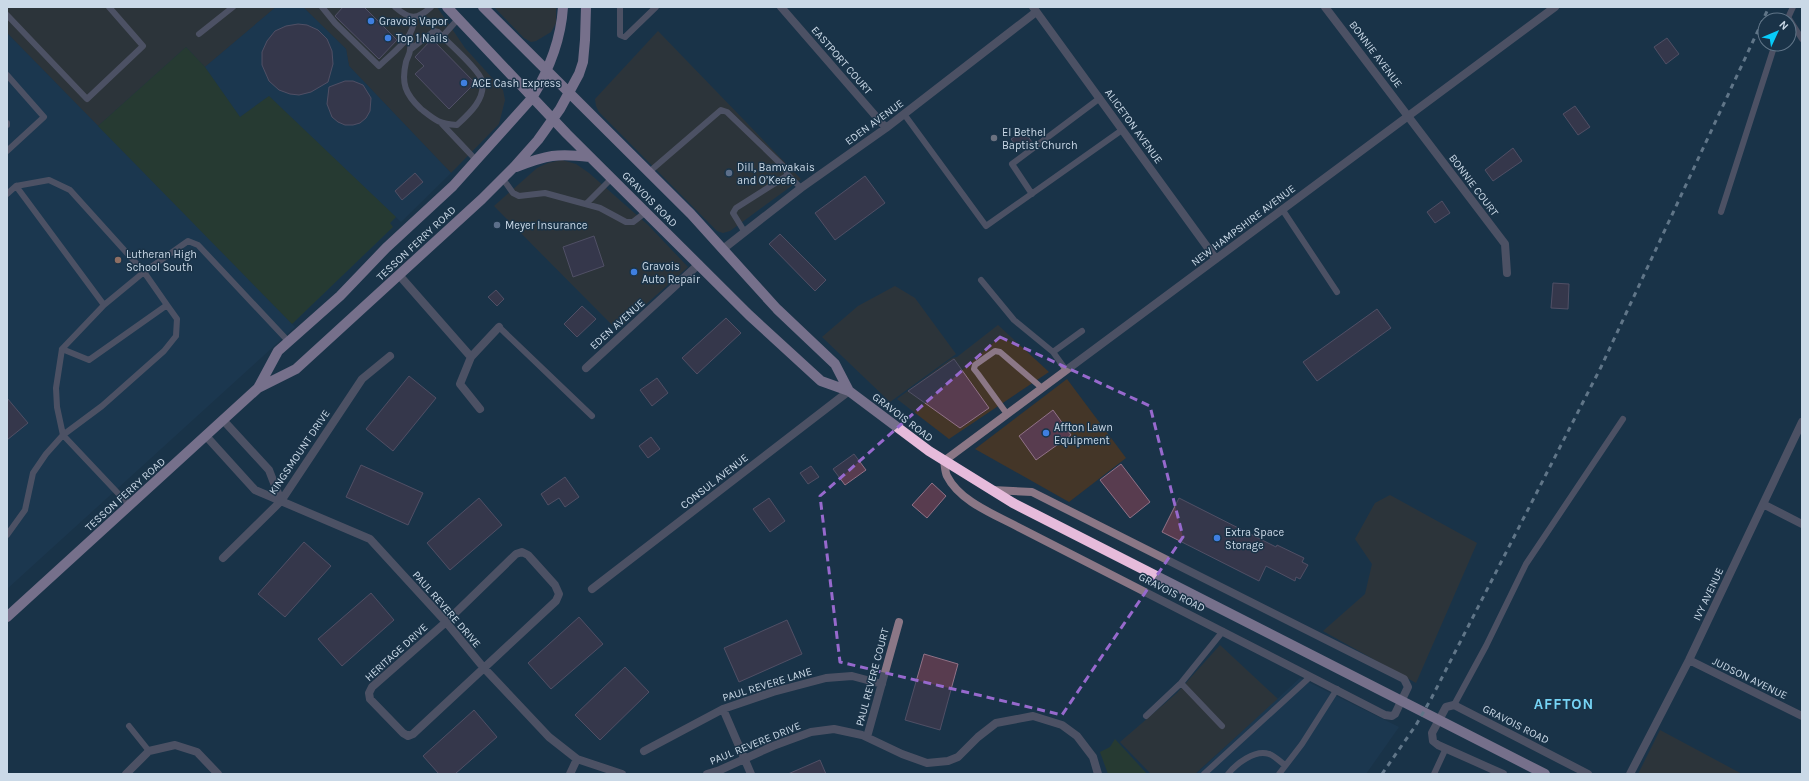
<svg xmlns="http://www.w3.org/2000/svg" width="1809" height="781" font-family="Karla,sans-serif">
<rect width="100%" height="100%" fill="#1a3348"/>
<path fill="#443628" d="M 7,7 L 276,7 L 205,67 L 186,47 L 98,126 L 7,33 Z
M 303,7 L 437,7 L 465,48 L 503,90 L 505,100 L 499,124 L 451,173 L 349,66 L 346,49 Z
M 494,7 L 556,7 L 556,23 L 551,32 L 536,41 L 531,42 L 524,38 Z
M 658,31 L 801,179 L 730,231 L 723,233 L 717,231 L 599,112 L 596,106 L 595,99 Z
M 562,160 L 576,164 L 589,173 L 648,225 L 688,267 L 617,330 L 494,206 L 537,168 L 548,163 Z
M 895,286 L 915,298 L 956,354 L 890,402 L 822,337 L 858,306 Z
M 998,325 L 1049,372 L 949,439 L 897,399 L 952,358 L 957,357 Z
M 1067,379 L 1126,458 L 1069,502 L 975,449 Z
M 1390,495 L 1477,543 L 1416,683 L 1323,631 L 1365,594 L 1372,564 L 1355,539 L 1375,503 Z
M 1220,645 L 1278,699 L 1195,774 L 1151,774 L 1120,742 L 1177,693 Z
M 1660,730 L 1742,774 L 1638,774 Z"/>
<path fill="#1e3d57" d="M 276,7 L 303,7 L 346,49 L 349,66 L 451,173 L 401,222 L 269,96 L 240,117 L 205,67 Z
M 7,33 L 295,327 L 7,589 Z
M 1300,678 L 1399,727 L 1366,774 L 1196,774 Z"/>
<path fill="#364417" d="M 186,47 L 205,67 L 240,117 L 269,96 L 396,217 L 390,223 L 393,227 L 292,324 L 98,126 Z
M 1115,739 L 1147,774 L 1108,774 L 1100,752 L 1110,747 Z"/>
<path fill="#583c4f" stroke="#917287" d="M 343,7 L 364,7 L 397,40 L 379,59 L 335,16 Z
M 298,24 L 307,25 L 318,30 L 327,39 L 332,51 L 333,64 L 328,82 L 311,92 L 299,95 L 290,94 L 279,90 L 269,81 L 262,65 L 262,52 L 267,41 L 275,31 L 286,26 Z
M 1667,38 L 1679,54 L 1666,64 L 1654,47 Z
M 432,39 L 475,83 L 449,109 L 415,74 L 424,66 L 415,57 Z
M 345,81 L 353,81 L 363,85 L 371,98 L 370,111 L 366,118 L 360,123 L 353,125 L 345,125 L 338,122 L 332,117 L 327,104 L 329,87 Z
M 1575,106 L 1590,127 L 1578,135 L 1563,114 Z
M 1024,131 L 1032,142 L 1019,150 L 1011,139 Z
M 1513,148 L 1522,161 L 1493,181 L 1485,170 Z
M 415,173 L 423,182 L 402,200 L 395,191 Z
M 865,176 L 885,203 L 835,240 L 815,213 Z
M 1442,201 L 1450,213 L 1435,223 L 1427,212 Z
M 780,234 L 826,280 L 815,291 L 769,244 Z
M 594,236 L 604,266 L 573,277 L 563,247 Z
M 1553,283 L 1569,284 L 1568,309 L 1551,308 Z
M 496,290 L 504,299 L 497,306 L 488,297 Z
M 582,306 L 596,319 L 577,337 L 564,324 Z
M 1377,309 L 1391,328 L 1317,381 L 1303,362 Z
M 726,318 L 741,333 L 697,374 L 682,358 Z
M 954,359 L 989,408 L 960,428 L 908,391 Z
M 409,376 L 436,398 L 393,451 L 366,429 Z
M 657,378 L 668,393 L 652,406 L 640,390 Z
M 7,398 L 28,423 L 7,440 Z
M 1053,410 L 1071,435 L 1036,460 L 1019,436 Z
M 651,437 L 660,449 L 648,458 L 639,446 Z
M 854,454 L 866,470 L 845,485 L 833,469 Z
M 1121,464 L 1150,502 L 1130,518 L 1100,480 Z
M 361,465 L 423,493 L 408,525 L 346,497 Z
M 811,466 L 819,477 L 808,484 L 800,473 Z
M 565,477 L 579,497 L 565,507 L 559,498 L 548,505 L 541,494 Z
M 932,483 L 946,496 L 927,518 L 912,505 Z
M 479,498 L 502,525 L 450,570 L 427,543 Z
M 769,498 L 785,521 L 770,532 L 753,509 Z
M 1179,498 L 1276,547 L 1277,545 L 1304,558 L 1302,562 L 1308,565 L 1300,579 L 1296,577 L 1295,581 L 1266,566 L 1259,581 L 1162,532 Z
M 304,542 L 331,566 L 285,617 L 258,594 Z
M 371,593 L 394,620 L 342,666 L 318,639 Z
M 579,617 L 603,644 L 551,689 L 528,663 Z
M 787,620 L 802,654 L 739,682 L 724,648 Z
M 924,654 L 958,664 L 940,730 L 905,720 Z
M 625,667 L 649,692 L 600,740 L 575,715 Z
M 474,710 L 497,737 L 455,774 L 439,774 L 423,756 Z
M 820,760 L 826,774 L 788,774 Z"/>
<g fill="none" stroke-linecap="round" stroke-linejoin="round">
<path stroke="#8b7786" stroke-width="6" d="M 322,7 L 335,23 L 379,66 C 392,53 415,38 414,18
M 395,7 C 410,20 417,20 431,7
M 620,7 L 620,35 L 625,37 L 656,7
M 7,15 L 87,99 L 143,46 L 109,7
M 1788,17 L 1802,39
M 1787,20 L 1793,7
M 199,34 L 233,7
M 442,37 L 458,19
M 410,50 L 434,31 L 438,32 C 447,42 480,70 482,81 C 486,99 469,114 457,125 C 439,124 435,120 421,109 C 405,94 401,83 406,62 C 407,58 410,54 410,50 C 411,45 410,39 410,34
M 7,75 L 44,117 L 7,151
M 904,114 L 986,226 L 1122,130
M 7,123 L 7,125
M 442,124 L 476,160
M 649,172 L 721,110 L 727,112 L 784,167 L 788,175 L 801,188
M 503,179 L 513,193 L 519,196 L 545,193 L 600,208 L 626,222 L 633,222 L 646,212
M 16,186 L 104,305 L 62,349
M 7,194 L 16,186 L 49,180 L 70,190 L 144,272 L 167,305
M 1032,194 L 1012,164 L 1100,98
M 586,204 L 612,178
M 1282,209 L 1337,292
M 1721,212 L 1775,44
M 744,231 L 733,213 L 736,208 L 788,175
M 981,280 L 1014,320 L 1053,352 L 1066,370
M 104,305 L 144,272 L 188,241 L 198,245 L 289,342
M 499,327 L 592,416
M 1053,352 L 1082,331
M 1007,414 L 978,374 L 974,369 L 975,365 L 995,351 L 1000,352 L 1042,388
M 7,535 L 25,510 L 33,473 L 46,454 L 63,435 L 102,406 L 164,351 L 176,336 L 177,319 L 167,305 L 89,360 L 62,349 L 56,388 L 57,407 L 63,435 L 130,506
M 1181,683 L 1222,726
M 1454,705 L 1486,646 L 1526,564 L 1623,419
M 1146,716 L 1181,683 L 1223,631
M 129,726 L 149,751
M 1204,774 L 1310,677
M 1228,774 C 1236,764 1255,749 1269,754 C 1274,755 1280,762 1285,765
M 1279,774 L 1302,744 L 1337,689
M 1434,774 L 1446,748"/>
<path stroke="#8b7786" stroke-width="8" d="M 781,7 L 886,128
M 1325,7 L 1505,244 L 1507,273
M 723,249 L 801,188 L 886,128 L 1036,12
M 399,275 L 471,357 L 460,384 L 480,409
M 471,357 L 499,327
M 586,368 L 699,264
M 223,420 L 269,470 L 281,501
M 206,436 L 255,490 L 370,539 L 446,622 L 483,667 L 549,737 L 577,759 L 570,774
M 944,461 C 945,466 945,472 947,476 C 960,502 996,515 1020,528 L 1385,715 L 1392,716 L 1395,714 L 1408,687 L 1404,679 L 1032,492 L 992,490
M 1763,504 L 1802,524
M 522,552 L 528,555 L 555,585 L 559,594 L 556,601 L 413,734 L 408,736 L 403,733 L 370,699 L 369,693 L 372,687 L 446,622 L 516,554 Z
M 223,558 L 281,501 L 362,379 L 390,356
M 592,589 L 849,391
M 1689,660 L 1802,716
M 723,709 L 751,774
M 867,737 L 899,622
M 644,751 L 723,709 L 773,692 L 826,678 L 852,676 L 882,684
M 577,759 L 622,774
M 126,774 L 149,751 L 175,745 L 197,752 L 218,774
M 707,774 L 720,770 L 773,746 L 811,732 L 834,729 L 862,735 L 902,754 L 927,763 L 948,761 L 958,757 L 978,737 L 996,723 L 1033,716 L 1062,725 L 1077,736 L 1093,757 L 1098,774
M 1503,774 L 1438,745 L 1433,741 L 1432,733 L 1446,707 L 1454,705 L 1588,774
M 1630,774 L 1689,660 L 1802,422"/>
<path stroke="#8b7786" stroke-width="8" d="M 1033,7 L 1216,259
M 944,461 L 1555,7"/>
<path stroke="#e6bbdb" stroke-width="10" d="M 447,7 L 567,134 L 749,315 L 821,381 L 849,391 L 929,451 L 1013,503 L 1545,774
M 483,7 L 691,214 L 777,309 L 835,364 L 849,391
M 516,167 C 547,155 557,153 590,157
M 258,388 L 278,351 L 340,296 L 386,248 L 453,186 L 532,98 C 549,70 561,39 563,7
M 7,617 L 258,388 L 296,369 L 482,199 L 514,167 L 538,140 L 560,109 L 579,74 L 583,62 L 585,40 L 586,7"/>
<path stroke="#b7c7d6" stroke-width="3" stroke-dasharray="5 5" stroke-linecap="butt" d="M 1382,774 L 1416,725 L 1431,699 L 1601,367 L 1769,7"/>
</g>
<path d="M0 0H1809V781H0ZM 1000,337 L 1150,406 L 1183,537 L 1062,715 L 840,662 L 820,496 Z" fill="#1a3348" fill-opacity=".55" fill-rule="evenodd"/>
<path fill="none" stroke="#9769cd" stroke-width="3" stroke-dasharray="8 5" stroke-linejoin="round" d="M 1000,337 L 1150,406 L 1183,537 L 1062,715 L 840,662 L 820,496 Z"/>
<g fill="#3f7fe0" stroke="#1a3348" stroke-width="1.5">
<circle cx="371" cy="21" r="4"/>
<circle cx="388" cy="38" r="4"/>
<circle cx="464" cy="83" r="4"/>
<circle cx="634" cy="272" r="4"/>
<circle cx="1046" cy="433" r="4"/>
<circle cx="1217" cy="538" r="4"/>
</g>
<circle fill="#6b7280" stroke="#1a3348" stroke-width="1.5" cx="994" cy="138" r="4"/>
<g fill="#5c6f8a" stroke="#1a3348" stroke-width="1.5">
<circle cx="729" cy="173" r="4"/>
<circle cx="497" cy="225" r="4"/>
</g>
<circle fill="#8d6e63" stroke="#1a3348" stroke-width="1.5" cx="118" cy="260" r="4"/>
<g text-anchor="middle" stroke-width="3" stroke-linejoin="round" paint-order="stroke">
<g font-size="11" fill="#cad9e7" stroke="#1a3348" text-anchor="start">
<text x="379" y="25">Gravois Vapor</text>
<text x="396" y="42">Top 1 Nails</text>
<text x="472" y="87">ACE Cash Express</text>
<text x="1002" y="136">El Bethel<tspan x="1002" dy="13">Baptist Church</tspan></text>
<text x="737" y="171">Dill, Bamvakais<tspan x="737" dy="13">and O’Keefe</tspan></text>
<text x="505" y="229">Meyer Insurance</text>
<text x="126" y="258">Lutheran High<tspan x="126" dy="13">School South</tspan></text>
<text x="642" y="270">Gravois<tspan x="642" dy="13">Auto Repair</tspan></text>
<text x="1054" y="431">Affton Lawn<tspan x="1054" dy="13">Equipment</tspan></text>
<text x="1225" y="536">Extra Space<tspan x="1225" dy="13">Storage</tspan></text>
</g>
<g font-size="11" fill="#cad9e7" stroke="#1a3348">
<text transform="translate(1376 54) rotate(53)" y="4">BONNIE AVENUE</text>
<text transform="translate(842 60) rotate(49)" y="4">EASTPORT COURT</text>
<text transform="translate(874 122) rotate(-36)" y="4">EDEN AVENUE</text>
<text transform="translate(1134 126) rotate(54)" y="4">ALICETON AVENUE</text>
<text transform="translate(1474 185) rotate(53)" y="4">BONNIE COURT</text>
<text transform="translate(650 199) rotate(45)" y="4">GRAVOIS ROAD</text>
<text transform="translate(1243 225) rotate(-37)" y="4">NEW HAMPSHIRE AVENUE</text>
<text transform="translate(416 243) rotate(-43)" y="4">TESSON FERRY ROAD</text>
<text transform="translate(617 324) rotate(-42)" y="4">EDEN AVENUE</text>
<text transform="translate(903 417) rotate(37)" y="4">GRAVOIS ROAD</text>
<text transform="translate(299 452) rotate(-56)" y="4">KINGSMOUNT DRIVE</text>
<text transform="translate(714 481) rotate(-38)" y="4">CONSUL AVENUE</text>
<text transform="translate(125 494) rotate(-42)" y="4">TESSON FERRY ROAD</text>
<text transform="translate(1172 592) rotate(27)" y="4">GRAVOIS ROAD</text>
<text transform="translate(1708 594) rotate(-65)" y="4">IVY AVENUE</text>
<text transform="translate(447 609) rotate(49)" y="4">PAUL REVERE DRIVE</text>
<text transform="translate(396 652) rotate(-42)" y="4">HERITAGE DRIVE</text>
<text transform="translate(872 677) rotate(-75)" y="4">PAUL REVERE COURT</text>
<text transform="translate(1750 678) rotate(26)" y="4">JUDSON AVENUE</text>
<text transform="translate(767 684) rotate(-17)" y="4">PAUL REVERE LANE</text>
<text transform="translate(1516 724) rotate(27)" y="4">GRAVOIS ROAD</text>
<text transform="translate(755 743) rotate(-22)" y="4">PAUL REVERE DRIVE</text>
</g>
<g font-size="15" font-weight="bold" letter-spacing="1" fill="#76d4f5" stroke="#1a3348">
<text x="1564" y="709">AFFTON</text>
</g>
</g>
<rect width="1809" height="781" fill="none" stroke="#cad9e7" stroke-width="16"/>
<g transform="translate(1777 32) rotate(46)"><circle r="19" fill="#1a3348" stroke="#607588"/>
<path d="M0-3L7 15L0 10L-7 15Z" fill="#07cbf9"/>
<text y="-6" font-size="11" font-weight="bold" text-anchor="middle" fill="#cad9e7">N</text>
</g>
</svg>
